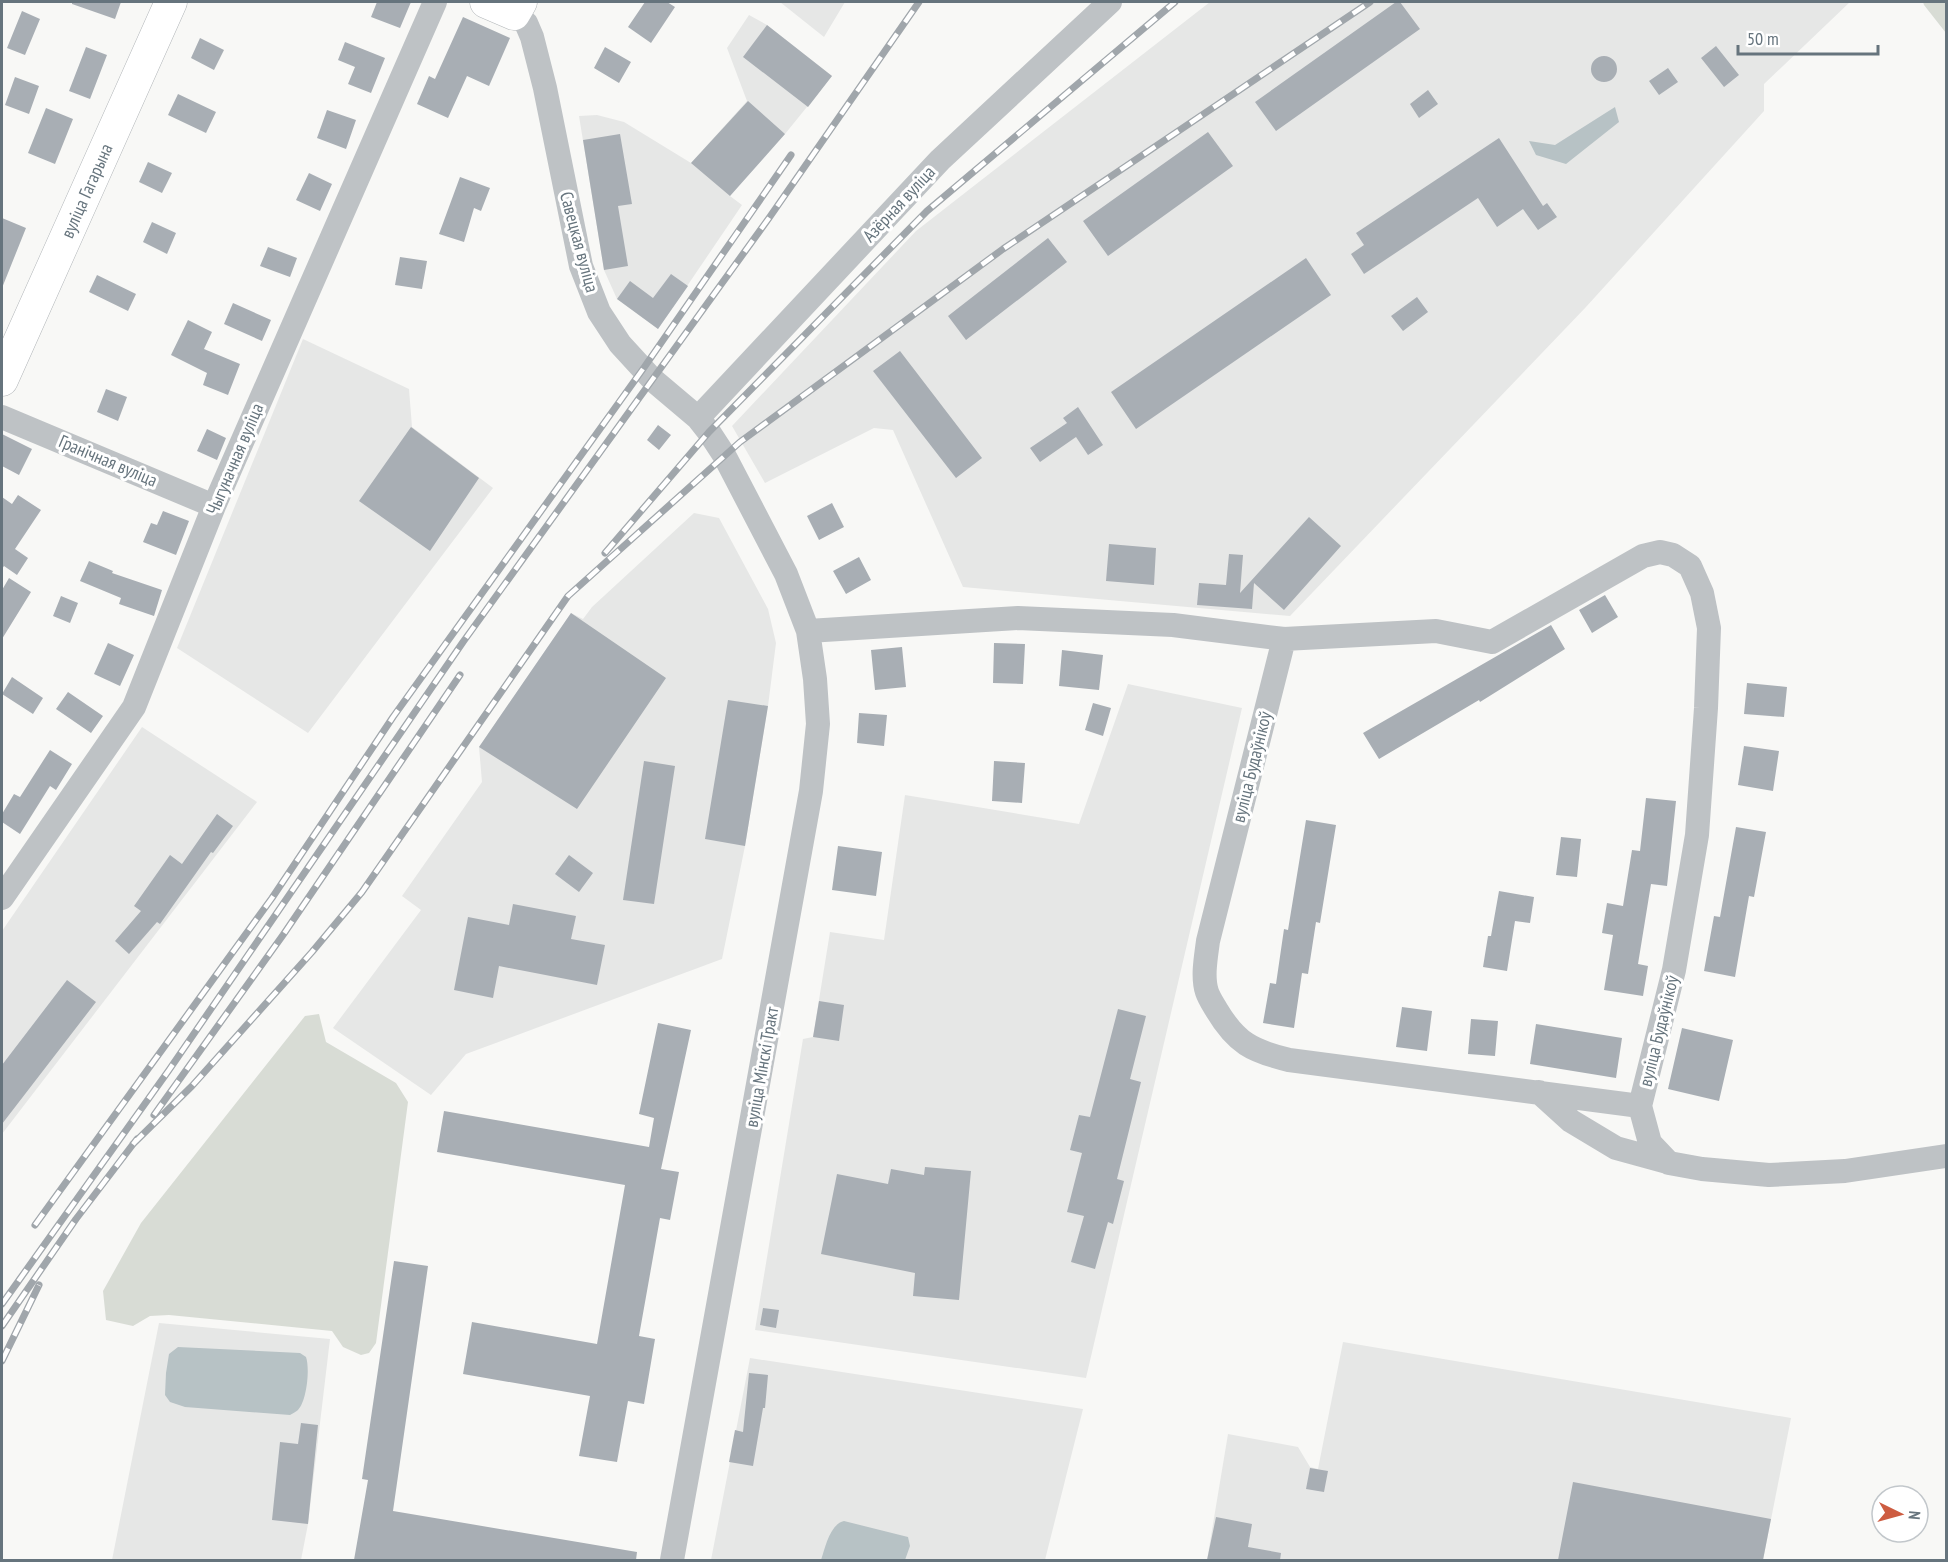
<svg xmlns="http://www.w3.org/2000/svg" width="1948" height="1562" font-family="'PT Sans Narrow',sans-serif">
<rect width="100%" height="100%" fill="#f8f8f6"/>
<path fill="#e6e7e6" d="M 780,2 L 845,2 L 824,37 Z
M 1210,2 L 1850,2 L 1764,84 L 1764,111 L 1586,307 L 1290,616 L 963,587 L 893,430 L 874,428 L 765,483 L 732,426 L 916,231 Z
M 749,15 L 767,25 L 832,76 L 785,134 L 730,196 L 742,205 L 658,329 L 617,299 L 604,270 L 579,116 L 597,115 L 624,122 L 691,163 L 747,101 L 727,48 Z
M 303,339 L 409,389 L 412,427 L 493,488 L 308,733 L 177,648 Z
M 694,513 L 719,518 L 768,609 L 776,643 L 768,706 L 745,846 L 722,959 L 466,1054 L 431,1095 L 333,1028 L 421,910 L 402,896 L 482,782 L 479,747 L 571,613 L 583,619 L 592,607 Z
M 1128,684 L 1242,708 L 1086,1378 L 755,1330 L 803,1039 L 813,1037 L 830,932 L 884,940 L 905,795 L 1079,824 Z
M 142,727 L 257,802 L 2,1134 L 2,931 Z
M 159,1323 L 330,1339 L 308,1524 L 301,1560 L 112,1560 Z
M 1343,1342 L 1791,1418 L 1763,1560 L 1207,1560 L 1228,1434 L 1298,1447 L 1310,1467 L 1318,1469 Z
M 750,1358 L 1083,1409 L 1045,1560 L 711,1560 Z"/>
<path fill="#d8dcd5" d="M 1923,2 L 1946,2 L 1946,33 L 1924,5 Z
M 319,1014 L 326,1042 L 396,1083 L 408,1102 L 376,1343 L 369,1353 L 361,1355 L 343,1347 L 332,1331 L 169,1315 L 150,1316 L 133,1326 L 106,1320 L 103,1291 L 141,1223 L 305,1016 Z"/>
<path fill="#b7c2c5" d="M 1615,107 L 1619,122 L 1566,164 L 1536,155 L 1529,141 L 1555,145 Z
M 178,1347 L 300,1353 L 306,1357 C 310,1368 307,1401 298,1410 C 296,1412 293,1413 290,1415 L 185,1407 L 170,1402 L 165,1395 L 166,1373 L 169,1354 Z
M 844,1521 L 908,1537 L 910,1546 L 905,1560 L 821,1560 C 825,1548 830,1524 844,1521 Z"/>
<path fill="#a8aeb4" d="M 72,2 L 121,2 L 115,19 L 72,4 Z
M 377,2 L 411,2 L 400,28 L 371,17 Z
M 645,2 L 667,2 L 675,7 L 651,43 L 628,27 Z
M 1396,2 L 1400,2 L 1420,29 L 1276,131 L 1255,102 Z
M 22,11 L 40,19 L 25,55 L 7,48 Z
M 463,17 L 510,38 L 489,86 L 467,76 L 448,118 L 417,104 L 429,76 L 435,79 Z
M 767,25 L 832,76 L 808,107 L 743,57 Z
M 200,38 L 224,50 L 214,70 L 191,58 Z
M 345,42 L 385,58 L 371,93 L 348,84 L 355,67 L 338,60 Z
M 1716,46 L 1739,75 L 1724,87 L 1701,58 Z
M 86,47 L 107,55 L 90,99 L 69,91 Z
M 605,47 L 631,62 L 619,83 L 594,68 Z
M1591 69a13 13 0 1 1 26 0a13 13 0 1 1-26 0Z
M 1668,68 L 1678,82 L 1659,95 L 1649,81 Z
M 15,77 L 39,86 L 29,114 L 5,105 Z
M 1428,90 L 1438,104 L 1419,118 L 1410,104 Z
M 178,94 L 216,112 L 206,133 L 168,115 Z
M 748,101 L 785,134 L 730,196 L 691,163 Z
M 46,108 L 73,119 L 55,164 L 28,153 Z
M 327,110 L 356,120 L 346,149 L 317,138 Z
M 1208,132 L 1233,166 L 1108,256 L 1083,221 Z
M 620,134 L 632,204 L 618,206 L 628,266 L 604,270 L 583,140 Z
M 1499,138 L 1543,206 L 1547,203 L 1557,217 L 1538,230 L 1523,209 L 1497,227 L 1478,198 L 1364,274 L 1351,254 L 1364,245 L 1356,233 Z
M 148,162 L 172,173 L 162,193 L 139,182 Z
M 309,173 L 332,184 L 320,211 L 296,200 Z
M 460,177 L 490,188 L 481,211 L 474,208 L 464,242 L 439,234 Z
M 2,218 L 26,228 L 2,288 Z
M 152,222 L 176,233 L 167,254 L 143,242 Z
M 1048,238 L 1067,262 L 966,340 L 948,316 Z
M 268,247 L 297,258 L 290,277 L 260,266 Z
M 400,257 L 427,261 L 422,289 L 395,285 Z
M 1306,258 L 1331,295 L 1136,429 L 1111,392 Z
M 671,274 L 688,286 L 658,329 L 617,299 L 630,281 L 653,298 Z
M 97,275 L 136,294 L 128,311 L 89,292 Z
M 1417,297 L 1428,312 L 1403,331 L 1391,316 Z
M 233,303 L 271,320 L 262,341 L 224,324 Z
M 188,320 L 212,332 L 204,349 L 240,364 L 228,395 L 203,385 L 207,373 L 171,355 Z
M 900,351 L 982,458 L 956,478 L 873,371 Z
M 106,389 L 127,397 L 118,421 L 97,412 Z
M 1078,407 L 1103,445 L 1088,455 L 1076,437 L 1040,462 L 1030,448 L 1067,423 L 1063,418 Z
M 658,425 L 671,435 L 659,450 L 647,440 Z
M 411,427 L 479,478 L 430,551 L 359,501 Z
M 207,429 L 226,438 L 217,460 L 197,451 Z
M 2,434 L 32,449 L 19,475 L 2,466 Z
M 18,495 L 41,510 L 15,549 L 28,558 L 17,575 L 4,566 L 2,569 L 2,497 L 12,504 Z
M 832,503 L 844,527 L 819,540 L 807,516 Z
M 163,511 L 189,521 L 176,555 L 143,542 L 151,523 L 157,525 Z
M 1309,517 L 1341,546 L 1284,610 L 1254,583 L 1252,609 L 1197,605 L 1199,583 L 1226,585 L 1229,554 L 1243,555 L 1240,593 Z
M 1109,544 L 1156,548 L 1154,585 L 1106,581 Z
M 859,557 L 871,580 L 846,594 L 833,571 Z
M 89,561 L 113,571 L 112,573 L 162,590 L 154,616 L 119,604 L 121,598 L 80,581 Z
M 9,578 L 31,592 L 2,639 L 2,590 Z
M 1605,595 L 1618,617 L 1592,633 L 1579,610 Z
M 61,596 L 78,603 L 70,623 L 53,616 Z
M 571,613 L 666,678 L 577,809 L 479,747 Z
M 1551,625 L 1565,649 L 1480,702 L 1479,700 L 1379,759 L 1363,733 Z
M 108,643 L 134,655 L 120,686 L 94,674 Z
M 994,643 L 1025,644 L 1023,684 L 993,683 Z
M 902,647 L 906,687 L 875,690 L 871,650 Z
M 1062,650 L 1103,655 L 1099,690 L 1059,686 Z
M 12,677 L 43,698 L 33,714 L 2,694 Z
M 1747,683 L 1787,687 L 1784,717 L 1744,714 Z
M 68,692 L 103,716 L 91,733 L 56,709 Z
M 728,700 L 768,706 L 745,846 L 705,839 Z
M 1093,703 L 1111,708 L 1103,736 L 1085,730 Z
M 859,713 L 887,715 L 884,746 L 857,743 Z
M 1744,746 L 1779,751 L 1773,791 L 1738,785 Z
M 50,750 L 72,764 L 56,790 L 50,786 L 20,834 L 2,822 L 2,814 L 14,794 L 20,797 Z
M 644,761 L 675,766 L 654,904 L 623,900 Z
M 994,761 L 1025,763 L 1022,803 L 992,801 Z
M 1646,798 L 1676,801 L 1667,886 L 1651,884 L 1638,964 L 1648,966 L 1643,996 L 1604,990 L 1613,935 L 1602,933 L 1607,903 L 1623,906 L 1632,850 L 1640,851 Z
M 217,814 L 233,826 L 213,853 L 211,852 L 160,924 L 157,922 L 129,954 L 115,941 L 141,911 L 134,906 L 170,855 L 182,864 Z
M 1306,820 L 1336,825 L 1320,923 L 1316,922 L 1308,974 L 1302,973 L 1294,1028 L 1263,1023 L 1270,983 L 1276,984 L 1284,929 L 1288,930 Z
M 1736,827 L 1766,832 L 1754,897 L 1749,896 L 1735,977 L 1704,971 L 1714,916 L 1720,917 Z
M 1561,837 L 1581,839 L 1577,877 L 1556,875 Z
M 838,846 L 882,852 L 876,896 L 832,890 Z
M 569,855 L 593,873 L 579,892 L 555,874 Z
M 1499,891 L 1534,897 L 1530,923 L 1515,921 L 1507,971 L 1483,967 L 1488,936 L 1491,936 Z
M 513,904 L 576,916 L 571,939 L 605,945 L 597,985 L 499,966 L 493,998 L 454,990 L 468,917 L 509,925 Z
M 67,980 L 96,1002 L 2,1124 L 2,1065 Z
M 819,1001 L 844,1005 L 839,1041 L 813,1037 Z
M 1402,1007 L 1432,1011 L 1427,1051 L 1396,1047 Z
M 1118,1009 L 1146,1016 L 1130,1079 L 1141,1082 L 1117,1179 L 1124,1181 L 1113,1224 L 1108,1222 L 1095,1269 L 1071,1262 L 1084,1216 L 1067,1212 L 1082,1153 L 1070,1150 L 1079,1115 L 1090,1117 Z
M 1471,1019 L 1498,1021 L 1495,1056 L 1468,1054 Z
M 658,1023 L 691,1030 L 661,1169 L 679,1172 L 670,1220 L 660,1218 L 639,1336 L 655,1339 L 644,1404 L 628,1401 L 617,1462 L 579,1456 L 590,1396 L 463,1374 L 472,1322 L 597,1344 L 625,1185 L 437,1152 L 444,1111 L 649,1147 L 654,1118 L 639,1114 Z
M 1536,1024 L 1622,1038 L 1616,1078 L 1530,1064 Z
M 1682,1028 L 1733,1040 L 1719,1101 L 1668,1089 Z
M 925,1167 L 971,1171 L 959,1300 L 913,1296 L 915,1273 L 821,1254 L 837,1174 L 888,1184 L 891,1169 L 924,1175 Z
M 394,1261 L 428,1266 L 393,1511 L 637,1552 L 636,1560 L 354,1560 L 368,1480 L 362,1479 Z
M 763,1308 L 779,1310 L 776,1328 L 760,1325 Z
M 749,1373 L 768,1375 L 765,1408 L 763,1408 L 753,1466 L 729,1462 L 735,1430 L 743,1432 Z
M 301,1423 L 318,1425 L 308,1524 L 272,1520 L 280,1442 L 298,1444 Z
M 1310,1468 L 1328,1471 L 1324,1492 L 1306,1489 Z
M 1573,1482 L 1771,1519 L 1763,1560 L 1558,1560 Z
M 1216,1517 L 1252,1524 L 1248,1547 L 1281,1553 L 1280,1560 L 1207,1560 Z"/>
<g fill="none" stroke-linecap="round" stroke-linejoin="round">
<g stroke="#b2b6b9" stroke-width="33">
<path id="major" d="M 486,2 L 514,14 L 521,2
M 2,380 L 171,2"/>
</g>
<path stroke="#bec2c5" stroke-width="24" d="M 514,14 L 526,23 L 532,37 L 545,88 L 581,266 L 599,312 L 620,344 L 653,380 L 698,418 L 709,432 L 724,455 L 786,574 L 808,631 L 815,679 L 818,724 L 811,791 L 672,1560
M 2,417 L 214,506
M 698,418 L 940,160 L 1110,2
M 808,631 L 1018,618 L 1173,625 L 1284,639 L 1436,631 L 1492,642 L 1643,556 L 1660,552 L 1673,555 L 1690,566 L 1702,593 L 1709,628 L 1706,708 L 1697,835 L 1674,970 L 1640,1106 L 1289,1060 C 1252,1051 1236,1043 1216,1009 C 1213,1004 1209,998 1207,992 C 1202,977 1206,957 1208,941 L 1284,639
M 2,898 L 134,707 L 214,506 L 435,2
M 1539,1092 L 1571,1121 L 1616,1148 L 1667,1162
M 1640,1106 L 1650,1143 L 1669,1163 L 1702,1169 L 1769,1175 L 1845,1171 L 1946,1156"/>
<use href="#major" stroke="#fff" stroke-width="32"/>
<g stroke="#a0a6ab" stroke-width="7">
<path id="rail" d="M 605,553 L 709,432 L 927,211 L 1175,2
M 154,1115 L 283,935 L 460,675
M 133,1144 L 192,1086 L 312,952 L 362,892 L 568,596 L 740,442 L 1003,249 L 1370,2
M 35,1225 L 272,898 L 393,717 L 643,369 L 791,155
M 2,1304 L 169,1070 L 463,642 L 769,218 L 919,2
M 2,1326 L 76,1219 L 137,1139
M 2,1361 L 39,1285"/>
</g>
<use href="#rail" stroke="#fff" stroke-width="4.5" stroke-dasharray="14" stroke-linecap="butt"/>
</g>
<g text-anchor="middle" stroke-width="6" stroke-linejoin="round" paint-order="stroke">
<g font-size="18" fill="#66747d" stroke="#fff">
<text transform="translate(87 191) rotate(-66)" y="6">вуліца Гагарына</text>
<text transform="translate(899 204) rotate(-47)" y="6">Азёрная вуліца</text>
<text transform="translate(579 242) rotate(75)" y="6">Савецкая вуліца</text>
<text transform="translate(235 459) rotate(-67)" y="6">Чыгуначная вуліца</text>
<text transform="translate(108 461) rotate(23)" y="6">Гранічная вуліца</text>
<text transform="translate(1252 767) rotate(-76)" y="6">вуліца Будаўнікоў</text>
<text transform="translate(1659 1031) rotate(-76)" y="6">вуліца Будаўнікоў</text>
<text transform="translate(762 1067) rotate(-80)" y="6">вуліца Мінскі Тракт</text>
</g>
</g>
<rect width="1948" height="1562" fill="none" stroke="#66747d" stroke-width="6"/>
<g transform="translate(1900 1514) rotate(95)"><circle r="28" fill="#ffffff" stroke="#c2c7cb" stroke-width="1.5"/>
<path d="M0-4.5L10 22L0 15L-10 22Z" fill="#cd5c41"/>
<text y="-9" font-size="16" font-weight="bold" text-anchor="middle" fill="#66747d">N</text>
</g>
<path d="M1738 45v9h140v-9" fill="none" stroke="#66747d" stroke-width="3"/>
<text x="1747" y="45" font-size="18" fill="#66747d" stroke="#ffffff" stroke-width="4.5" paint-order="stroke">50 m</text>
</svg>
